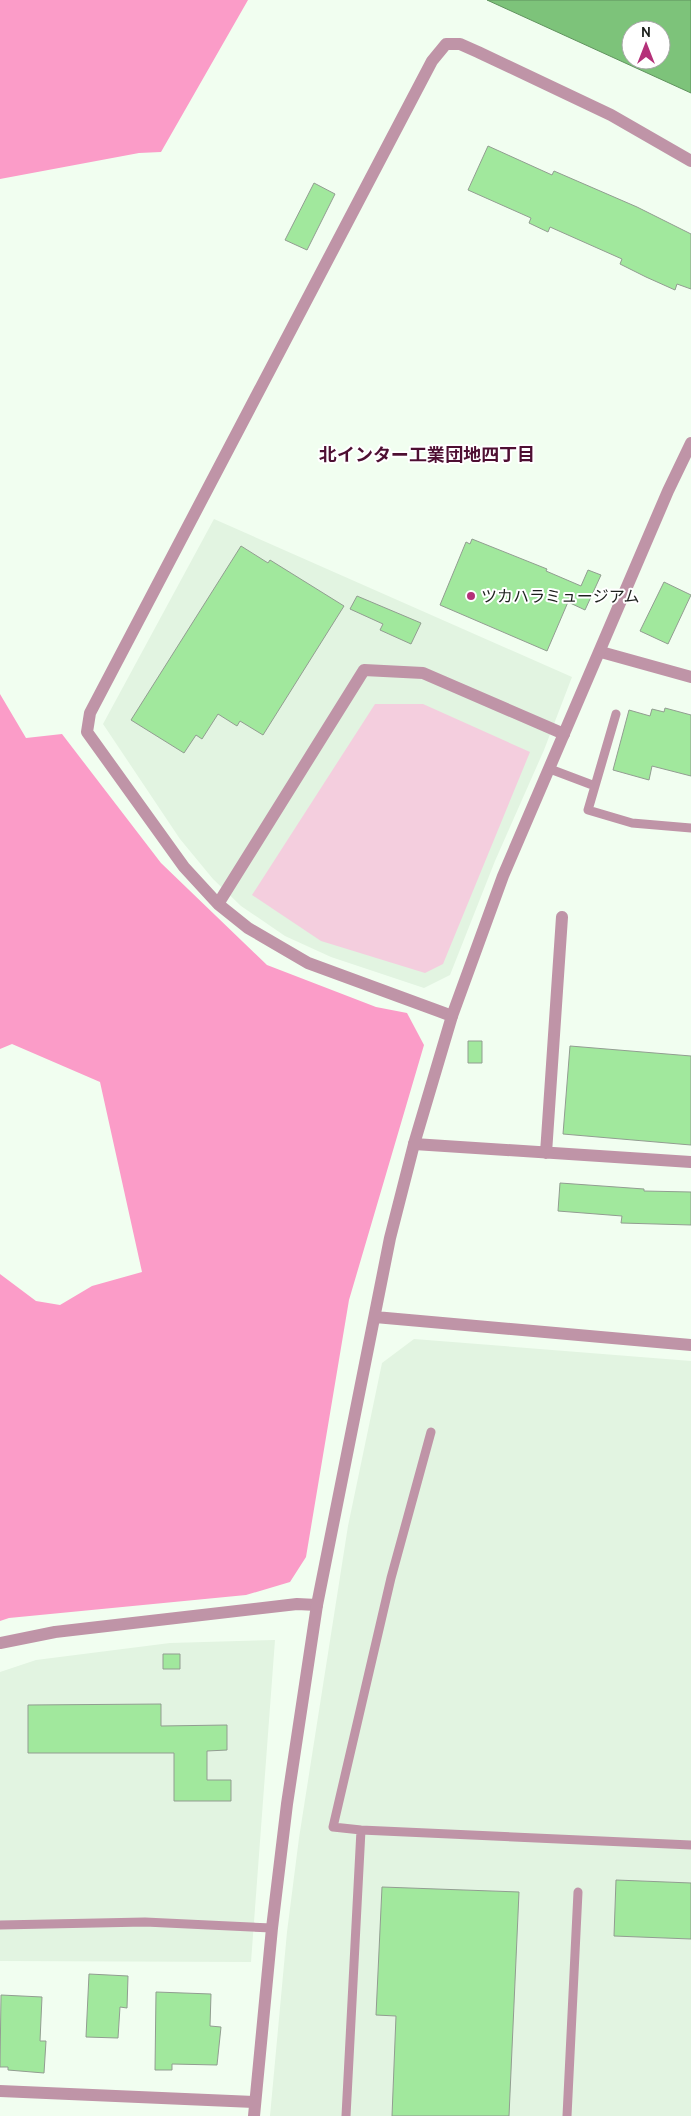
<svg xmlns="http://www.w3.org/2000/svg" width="691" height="2116" font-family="Cabin,'Noto Sans JP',sans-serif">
<rect width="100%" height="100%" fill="#f1fef0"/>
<path fill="#e2f4e1" d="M 214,519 L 572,677 L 544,750 L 495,861 L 450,975 L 424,988 L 331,957 L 285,936 L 241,906 L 213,879 L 180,839 L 103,724 Z
M 414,1339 L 691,1361 L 691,2116 L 270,2116 L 287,1932 L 299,1838 L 348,1526 L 382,1363 Z
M 275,1640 L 251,1962 L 0,1961 L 0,1672 L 36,1660 L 170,1643 Z"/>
<path fill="#f4cede" d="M 375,704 L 423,704 L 530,752 L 443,964 L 425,973 L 321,941 L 252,895 Z"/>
<path fill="#fb9cc8" d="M 0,0 L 248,0 L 161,152 L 139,153 L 0,179 Z
M 0,694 L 26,738 L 62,734 L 161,863 L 267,965 L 376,1007 L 407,1013 L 424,1045 L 349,1300 L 306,1557 L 290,1582 L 246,1595 L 9,1618 L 0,1621 L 0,1274 L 36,1301 L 60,1305 L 92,1286 L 142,1272 L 100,1082 L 12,1044 L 0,1049 Z"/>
<path fill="#7dc37a" stroke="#60925e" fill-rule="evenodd" d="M 487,0 L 691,0 L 691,93 ZM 631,30 L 661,30 L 661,60 L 631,60 Z"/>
<path fill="#a1e89d" stroke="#929d91" d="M 488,146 L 552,175 L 554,171 L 637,207 L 691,234 L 691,289 L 677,284 L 675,290 L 646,277 L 620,264 L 622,259 L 550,227 L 548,232 L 529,223 L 531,218 L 468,190 Z
M 314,183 L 335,194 L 307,250 L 285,240 Z
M 472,539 L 547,569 L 546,571 L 581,586 L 588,570 L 601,575 L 585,610 L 568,602 L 547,651 L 440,605 L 466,542 L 470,544 Z
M 241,546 L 268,563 L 270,560 L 344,606 L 263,735 L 240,721 L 237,726 L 218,714 L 202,739 L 196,735 L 184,753 L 131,720 Z
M 664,582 L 691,595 L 668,644 L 640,631 Z
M 357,596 L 421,623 L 411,644 L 380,630 L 383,624 L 350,609 Z
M 665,708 L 691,715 L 691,776 L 652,766 L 649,780 L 613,770 L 629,710 L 650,716 L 652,709 L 664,712 Z
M 468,1041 L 482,1041 L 482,1063 L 468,1063 Z
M 570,1046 L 691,1056 L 691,1145 L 563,1134 Z
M 560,1183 L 644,1189 L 644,1191 L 691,1192 L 691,1225 L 621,1223 L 622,1216 L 558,1211 Z
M 163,1654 L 180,1654 L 180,1669 L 163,1669 Z
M 161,1704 L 161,1726 L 227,1725 L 227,1750 L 207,1751 L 207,1780 L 231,1780 L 231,1801 L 174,1801 L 174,1753 L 28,1753 L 28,1705 Z
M 616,1880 L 691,1883 L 691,1939 L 614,1936 Z
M 382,1887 L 519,1892 L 509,2116 L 392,2116 L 396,2016 L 376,2015 Z
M 89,1974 L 128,1976 L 127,2008 L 120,2007 L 118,2038 L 86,2037 Z
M 156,1992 L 211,1994 L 210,2026 L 221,2027 L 217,2065 L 172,2064 L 172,2070 L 155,2070 Z
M 1,1995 L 42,1997 L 40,2041 L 46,2041 L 44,2073 L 8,2070 L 8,2067 L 0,2067 Z"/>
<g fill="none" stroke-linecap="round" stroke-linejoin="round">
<path stroke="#bf94a7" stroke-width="9" d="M 550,769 L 595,786 L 588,810 L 632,823 L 691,828
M 595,786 L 616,714
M 431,1432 L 391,1578 L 333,1827 L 361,1830 L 691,1845
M 0,1925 L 145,1922 L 272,1928
M 346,2116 L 361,1830
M 567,2116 L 578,1892"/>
<path stroke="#bf94a7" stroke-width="12" d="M 601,652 L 691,677
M 218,904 L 364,670 L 423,673 L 564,734
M 452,1016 L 308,963 L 248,928 L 218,904 L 184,867 L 87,732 L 90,713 L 432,61 L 446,44 L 460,44 L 478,52 L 611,115 L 691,161
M 414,1144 L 691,1162
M 546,1153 L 562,917
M 0,1643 L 55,1632 L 297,1604 L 317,1605
M 0,2091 L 254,2102"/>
<path stroke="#bf94a7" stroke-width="12" d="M 375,1317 L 691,1345
M 254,2116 L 272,1928 L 287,1804 L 317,1605 L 390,1238 L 414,1144 L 452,1016 L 503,876 L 668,491 L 691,443"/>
</g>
<circle fill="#b43179" stroke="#fff" stroke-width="2" cx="471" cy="596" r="5"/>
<g text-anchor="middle" stroke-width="4" stroke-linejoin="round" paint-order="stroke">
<g font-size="16" fill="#1c201c" stroke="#fff" text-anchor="start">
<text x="481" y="602">ツカハラミュージアム</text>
</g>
<g font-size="18" font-weight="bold" fill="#4e0f32" stroke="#fff">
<text x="427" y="461">北インター工業団地四丁目</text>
</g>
</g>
<g transform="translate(646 45)"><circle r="24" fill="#ffffff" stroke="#a4a6a4"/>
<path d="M0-4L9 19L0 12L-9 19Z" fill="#b43179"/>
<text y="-8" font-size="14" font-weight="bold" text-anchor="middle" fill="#1c201c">N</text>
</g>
</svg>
